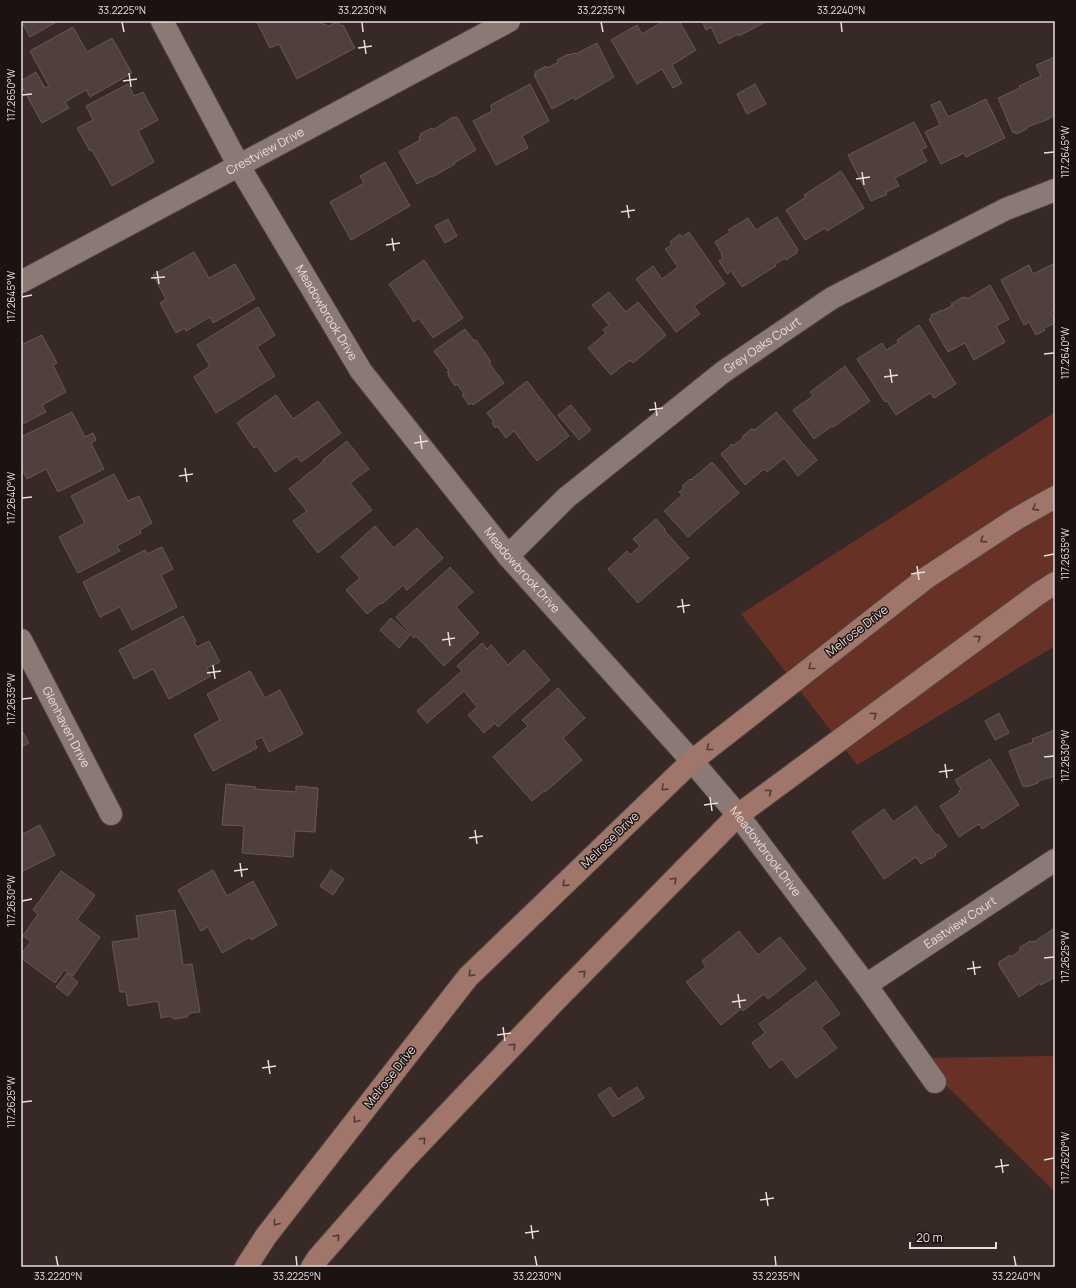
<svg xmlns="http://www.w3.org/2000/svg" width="1076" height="1288" font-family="Manrope,sans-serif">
<rect width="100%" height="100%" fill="#372925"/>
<path fill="#673125" d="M 1055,412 L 1055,646 L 857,765 L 741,614 Z
M 1055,1056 L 1055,1192 L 918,1058 Z"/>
<path fill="#50403d" stroke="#685854" d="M 21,21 L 58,21 L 30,37 Z
M 260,21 L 320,21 L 321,23 L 329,26 L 338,21 L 341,26 L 343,25 L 355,48 L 297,79 L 279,44 L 270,48 L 257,22 Z
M 664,21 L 679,21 L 696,50 L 672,65 L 682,83 L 673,88 L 662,69 L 637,84 L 611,40 L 637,25 L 642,34 Z
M 702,21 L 767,21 L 739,36 L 738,34 L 719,44 L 711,27 L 706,30 Z
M 73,27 L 87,52 L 112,38 L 132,73 L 90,97 L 86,90 L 65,102 L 69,108 L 42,123 L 21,85 L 21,81 L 36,72 L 45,88 L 49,86 L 30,51 Z
M 597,43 L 614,77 L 575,100 L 574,97 L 552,109 L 534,75 L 536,74 L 535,72 L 546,66 L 547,68 L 559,62 L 557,60 L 568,54 L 569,55 L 575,53 L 576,54 Z
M 1055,57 L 1055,115 L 1049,118 L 1049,119 L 1027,127 L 1027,129 L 1016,134 L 1015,132 L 1013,133 L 998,98 L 1020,88 L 1019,86 L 1041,76 L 1036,65 Z
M 128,84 L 134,96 L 143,92 L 158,120 L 138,131 L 154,162 L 112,186 L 92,150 L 90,151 L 77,128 L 93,120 L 86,106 Z
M 530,84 L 549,121 L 522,136 L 528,148 L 496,165 L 473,121 L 492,111 L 491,105 Z
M 755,84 L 766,104 L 747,114 L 737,94 Z
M 986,99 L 1005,138 L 966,157 L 964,153 L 941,164 L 925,132 L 940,125 L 931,105 L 940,101 L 948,117 Z
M 453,117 L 454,118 L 457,117 L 476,150 L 454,163 L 455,164 L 432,177 L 431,176 L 417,184 L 399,152 L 420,140 L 419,137 L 421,135 L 420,134 L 432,128 L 433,130 Z
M 914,122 L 927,147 L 921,150 L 927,161 L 895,178 L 899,186 L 886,192 L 887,194 L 882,197 L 882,196 L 871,201 L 848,155 Z
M 385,162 L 410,206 L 351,240 L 330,202 L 364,183 L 360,176 Z
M 841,171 L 864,208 L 827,231 L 825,228 L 805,240 L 786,210 L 806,197 L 804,195 Z
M 777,217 L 798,250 L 796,251 L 797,253 L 786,260 L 785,258 L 775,264 L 776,266 L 742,287 L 731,271 L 727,274 L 719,261 L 723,258 L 721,255 L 722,254 L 715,242 L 730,232 L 728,230 L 748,218 L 756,230 Z
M 448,219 L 457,236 L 445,243 L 435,226 Z
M 689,232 L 725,284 L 694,306 L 700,314 L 676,332 L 636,279 L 653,266 L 662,279 L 678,267 L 665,249 L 672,245 L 670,242 L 680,234 L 682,237 Z
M 194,252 L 209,278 L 235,264 L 255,299 L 213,323 L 210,317 L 186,331 L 185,328 L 176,333 L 160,303 L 166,299 L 153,275 Z
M 424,260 L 463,318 L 433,338 L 419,318 L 414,322 L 389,284 Z
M 1055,263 L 1055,310 L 1051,312 L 1055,323 L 1044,328 L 1045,330 L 1036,335 L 1029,322 L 1024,325 L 1001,280 L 1029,265 L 1033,274 Z
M 990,285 L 1009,319 L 996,326 L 1005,342 L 974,360 L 965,343 L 948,352 L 929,319 L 932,317 L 931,315 L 942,310 L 942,311 L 953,305 L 951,304 L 963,297 L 964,298 L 966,297 L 967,299 Z
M 609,292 L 626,312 L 638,302 L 666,335 L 633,363 L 630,360 L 611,375 L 588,348 L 606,333 L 603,330 L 609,325 L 592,305 Z
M 258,307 L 275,335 L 257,347 L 275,376 L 216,413 L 194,377 L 210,366 L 197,345 Z
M 919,325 L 956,384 L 934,398 L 930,393 L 896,415 L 887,401 L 885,402 L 857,359 L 882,343 L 886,350 L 898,343 L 897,340 Z
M 465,329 L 474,341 L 476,340 L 491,362 L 489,363 L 504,383 L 473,405 L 471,403 L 469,405 L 462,395 L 464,394 L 457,384 L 455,386 L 448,375 L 449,374 L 447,372 L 449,371 L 434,351 Z
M 42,335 L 57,363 L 53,365 L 66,392 L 42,405 L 46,412 L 21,425 L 21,345 Z
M 845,366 L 870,401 L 833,427 L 832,426 L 814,439 L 793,410 L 813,396 L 810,392 Z
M 527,381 L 569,436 L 537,461 L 514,431 L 506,438 L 497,426 L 495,428 L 492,423 L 494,422 L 487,413 Z
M 276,395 L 293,419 L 318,401 L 341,433 L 301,462 L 297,456 L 275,472 L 257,446 L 254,448 L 237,423 Z
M 571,405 L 591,430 L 579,440 L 558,415 Z
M 72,412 L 85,437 L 93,433 L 96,440 L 91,443 L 104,469 L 58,492 L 46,469 L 27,479 L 21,467 L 21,437 Z
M 776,412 L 817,460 L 798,476 L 784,458 L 767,472 L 764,469 L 745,485 L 721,454 L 732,444 L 733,446 L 743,438 L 742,437 L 751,429 L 755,430 Z
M 347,441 L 369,469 L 350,483 L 372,510 L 318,553 L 293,521 L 307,511 L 289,489 L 324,461 L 323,460 Z
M 712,462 L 739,493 L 688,537 L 664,511 L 682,495 L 679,492 L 684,488 L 682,486 L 690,479 L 691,480 Z
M 114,474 L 128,501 L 139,496 L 152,523 L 140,530 L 141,533 L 117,546 L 120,551 L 78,573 L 59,537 L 85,523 L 71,496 Z
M 656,519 L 665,529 L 664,530 L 689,558 L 638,603 L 608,569 L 627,551 L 630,555 L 640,546 L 633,539 Z
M 375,526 L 394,548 L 417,528 L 443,558 L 407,590 L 403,585 L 382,604 L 381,603 L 367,614 L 346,590 L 360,578 L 341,557 Z
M 162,547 L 173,569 L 161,575 L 177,607 L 132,630 L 120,607 L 100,617 L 83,582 L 145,550 L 147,554 Z
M 450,567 L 473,592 L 456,607 L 479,633 L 444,666 L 416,636 L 414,638 L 396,617 Z
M 183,616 L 196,641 L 194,642 L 197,647 L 209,641 L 220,662 L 207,668 L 211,676 L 169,699 L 153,669 L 134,679 L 119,650 Z
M 391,618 L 410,635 L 399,648 L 380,630 Z
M 482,643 L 487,649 L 491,645 L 508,665 L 524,650 L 550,680 L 498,727 L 495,723 L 484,733 L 468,715 L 477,707 L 464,691 L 427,723 L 417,711 L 462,671 L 457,666 Z
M 250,671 L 265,698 L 280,690 L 303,734 L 269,752 L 262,737 L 254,741 L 257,748 L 213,771 L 194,735 L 220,720 L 207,694 Z
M 558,688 L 585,718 L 563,738 L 582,760 L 545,792 L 544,791 L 532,801 L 493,757 L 528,726 L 522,720 Z
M 999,713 L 1009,733 L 995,740 L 985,721 Z
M 21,729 L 29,743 L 21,747 Z
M 1055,730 L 1055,776 L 1038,781 L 1038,783 L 1026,787 L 1025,786 L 1023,787 L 1009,751 L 1033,742 L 1032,739 Z
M 990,759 L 1019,805 L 982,829 L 979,824 L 959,837 L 940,806 L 960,793 L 959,791 L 961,789 L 955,780 Z
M 226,784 L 256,787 L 255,789 L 296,792 L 296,786 L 318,788 L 315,832 L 295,831 L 293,857 L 242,853 L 244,826 L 222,825 Z
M 916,806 L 936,835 L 938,834 L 947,846 L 935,854 L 936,855 L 931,859 L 930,858 L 921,864 L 916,857 L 884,879 L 852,832 L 884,809 L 893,822 Z
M 40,825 L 55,855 L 21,872 L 21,835 Z
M 213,870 L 227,896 L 253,881 L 277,925 L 251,940 L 250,937 L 222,953 L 208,927 L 201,931 L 178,890 Z
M 331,870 L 344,879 L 333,895 L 320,886 Z
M 61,871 L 95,895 L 77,920 L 100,937 L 73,976 L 64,970 L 55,983 L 21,958 L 21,955 L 31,941 L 23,936 L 38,914 L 33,910 Z
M 175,910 L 183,965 L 192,964 L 200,1012 L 190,1013 L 187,1017 L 174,1019 L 170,1016 L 161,1018 L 158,1001 L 128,1006 L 126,992 L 120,992 L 112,942 L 139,938 L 136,916 Z
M 1055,928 L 1055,977 L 1041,985 L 1040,983 L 1019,997 L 998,964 L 1000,963 L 999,962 L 1010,955 L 1011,957 L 1021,950 L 1019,948 L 1030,941 L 1032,942 L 1033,941 L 1034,942 Z
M 739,931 L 758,955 L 780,937 L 806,969 L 768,999 L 764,994 L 743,1011 L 741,1009 L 721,1025 L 686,982 L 706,967 L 702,961 Z
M 67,973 L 78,982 L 68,996 L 56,987 Z
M 816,981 L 840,1014 L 821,1027 L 837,1048 L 796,1078 L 782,1059 L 770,1068 L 752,1043 L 765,1033 L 759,1024 Z
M 610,1087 L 618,1099 L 637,1087 L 644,1098 L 613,1117 L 598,1095 Z"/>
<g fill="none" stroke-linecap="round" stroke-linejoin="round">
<g stroke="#524643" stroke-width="24">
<g id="street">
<path id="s1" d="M 162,21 L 239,166 L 361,371 L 508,556 L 692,761 L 738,815 L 866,985 L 935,1082"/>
<path id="s2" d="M 21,282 L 509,21"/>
<path id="s3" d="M 508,556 L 566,498 L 723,372 L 832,298 L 1006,209 L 1055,190"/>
<path id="s4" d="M 21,640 L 111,814"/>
<path id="s5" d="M 866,985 L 1055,860"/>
</g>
</g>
<g stroke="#524643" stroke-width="24">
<path id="secondary" d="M 246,1267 L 266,1236 L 468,977 L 692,761 L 926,578 L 1016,519 L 1055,497
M 312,1267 L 318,1258 L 403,1161 L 556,1000 L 738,815 L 1038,594 L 1055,583"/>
</g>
<use href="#street" stroke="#8a7974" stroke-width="22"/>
<use href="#secondary" stroke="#a0766b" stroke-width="22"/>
</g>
<defs><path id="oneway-chevron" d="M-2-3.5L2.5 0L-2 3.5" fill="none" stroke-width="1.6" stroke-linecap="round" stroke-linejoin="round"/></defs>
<g stroke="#503b36">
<use href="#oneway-chevron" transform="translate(1035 508) rotate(152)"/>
<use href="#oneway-chevron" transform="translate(983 540) rotate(147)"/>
<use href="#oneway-chevron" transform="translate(978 638) rotate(-36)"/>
<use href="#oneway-chevron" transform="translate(811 667) rotate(142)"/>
<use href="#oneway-chevron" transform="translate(874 715) rotate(-36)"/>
<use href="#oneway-chevron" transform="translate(709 748) rotate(142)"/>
<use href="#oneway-chevron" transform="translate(664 788) rotate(136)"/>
<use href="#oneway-chevron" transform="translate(769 792) rotate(-36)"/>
<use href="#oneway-chevron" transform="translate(674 880) rotate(-45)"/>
<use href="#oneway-chevron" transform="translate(565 884) rotate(136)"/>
<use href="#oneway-chevron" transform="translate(583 973) rotate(-45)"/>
<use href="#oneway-chevron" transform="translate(471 974) rotate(135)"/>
<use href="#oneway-chevron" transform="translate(513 1046) rotate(-46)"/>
<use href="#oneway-chevron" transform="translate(356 1120) rotate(128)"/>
<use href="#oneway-chevron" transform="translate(423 1140) rotate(-46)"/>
<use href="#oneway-chevron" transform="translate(276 1223) rotate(128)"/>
<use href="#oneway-chevron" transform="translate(337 1237) rotate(-49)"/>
</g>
<path fill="none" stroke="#e7dddb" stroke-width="1.5" d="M 122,22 L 124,32M 362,22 L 363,32M 601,22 L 603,32M 841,22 L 842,32M 364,40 L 366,54M 358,48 L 372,46M 129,73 L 131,87M 123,81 L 137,79M 22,95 L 32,94M 1044,153 L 1054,152M 862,172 L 864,185M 856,179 L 870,177M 627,205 L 629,218M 621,212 L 635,210M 392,238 L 394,251M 386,245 L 400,243M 157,271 L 159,284M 151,278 L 165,277M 22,297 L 32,295M 1044,354 L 1054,353M 890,369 L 892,383M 884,377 L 898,375M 655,402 L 657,416M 649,410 L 663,408M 420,435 L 422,449M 414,443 L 428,441M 185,468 L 187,482M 179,476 L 193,474M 22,498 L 32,497M 1044,556 L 1054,554M 917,566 L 919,580M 911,574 L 925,572M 682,599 L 684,613M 677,607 L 690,605M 448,632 L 450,646M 442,640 L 455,638M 213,665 L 215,679M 207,673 L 221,671M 22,699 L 32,698M 1044,757 L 1054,756M 945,764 L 947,778M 939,772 L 953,770M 710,797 L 712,811M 704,805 L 718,803M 475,830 L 477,844M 469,838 L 483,836M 240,863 L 242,877M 234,871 L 248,869M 22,901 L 32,899M 1044,958 L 1054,957M 973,961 L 975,975M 967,969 L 981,967M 738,994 L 740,1008M 732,1002 L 746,1000M 503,1027 L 505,1041M 497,1035 L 511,1033M 268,1060 L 270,1074M 262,1068 L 276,1066M 22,1102 L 32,1101M 1001,1159 L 1003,1173M 1044,1160 L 1054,1158M 995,1167 L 1009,1165M 766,1192 L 768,1206M 760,1200 L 774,1198M 531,1225 L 533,1239M 525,1233 L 539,1231M 56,1256 L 58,1266M 296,1256 L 297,1266M 535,1256 L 537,1266M 775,1256 L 776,1266M 1014,1256 L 1016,1266"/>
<g text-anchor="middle" stroke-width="3" stroke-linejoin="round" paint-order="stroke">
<g font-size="12" fill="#e7dddb" stroke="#1a1312">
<text dy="4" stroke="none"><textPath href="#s2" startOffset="277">Crestview Drive</textPath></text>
<text dy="4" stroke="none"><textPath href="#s1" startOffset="335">Meadowbrook Drive</textPath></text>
<text dy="4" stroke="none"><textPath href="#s3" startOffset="331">Grey Oaks Court</textPath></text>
<text dy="4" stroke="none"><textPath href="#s1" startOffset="659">Meadowbrook Drive</textPath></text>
<text transform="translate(857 631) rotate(-38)" y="4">Melrose Drive</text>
<text dy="4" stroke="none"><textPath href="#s4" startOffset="98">Glenhaven Drive</textPath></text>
<text transform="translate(610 840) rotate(-44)" y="4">Melrose Drive</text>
<text dy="4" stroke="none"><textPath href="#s1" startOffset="1031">Meadowbrook Drive</textPath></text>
<text dy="4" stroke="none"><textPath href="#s5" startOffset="113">Eastview Court</textPath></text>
<text transform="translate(390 1077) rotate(-52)" y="4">Melrose Drive</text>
</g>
</g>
<rect width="1076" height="1288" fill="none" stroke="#1a1312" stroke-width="44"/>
<path d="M910 1242v6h86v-6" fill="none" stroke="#e7dddb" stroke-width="2"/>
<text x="916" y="1242" font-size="12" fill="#e7dddb" stroke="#1a1312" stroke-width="3" paint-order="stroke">20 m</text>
<rect x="22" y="22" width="1032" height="1244" fill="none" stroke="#e7dddb" stroke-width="1.5"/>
<g font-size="10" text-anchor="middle" fill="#e7dddb">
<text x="122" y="14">33.2225°N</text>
<text x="362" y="14">33.2230°N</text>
<text x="601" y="14">33.2235°N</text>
<text x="841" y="14">33.2240°N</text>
<text transform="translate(11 95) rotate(-90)" y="4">117.2650°W</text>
<text transform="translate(1065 152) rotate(-90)" y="4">117.2645°W</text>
<text transform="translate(11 297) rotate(-90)" y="4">117.2645°W</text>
<text transform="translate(1065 353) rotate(-90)" y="4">117.2640°W</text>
<text transform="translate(11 498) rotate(-90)" y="4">117.2640°W</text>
<text transform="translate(1065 554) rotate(-90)" y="4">117.2635°W</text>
<text transform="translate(11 699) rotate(-90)" y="4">117.2635°W</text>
<text transform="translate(1065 756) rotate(-90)" y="4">117.2630°W</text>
<text transform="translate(11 901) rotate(-90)" y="4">117.2630°W</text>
<text transform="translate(1065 957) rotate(-90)" y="4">117.2625°W</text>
<text transform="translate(11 1102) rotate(-90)" y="4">117.2625°W</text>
<text transform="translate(1065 1158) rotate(-90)" y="4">117.2620°W</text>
<text x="58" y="1280">33.2220°N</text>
<text x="297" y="1280">33.2225°N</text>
<text x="537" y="1280">33.2230°N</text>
<text x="776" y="1280">33.2235°N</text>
<text x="1016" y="1280">33.2240°N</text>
</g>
</svg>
